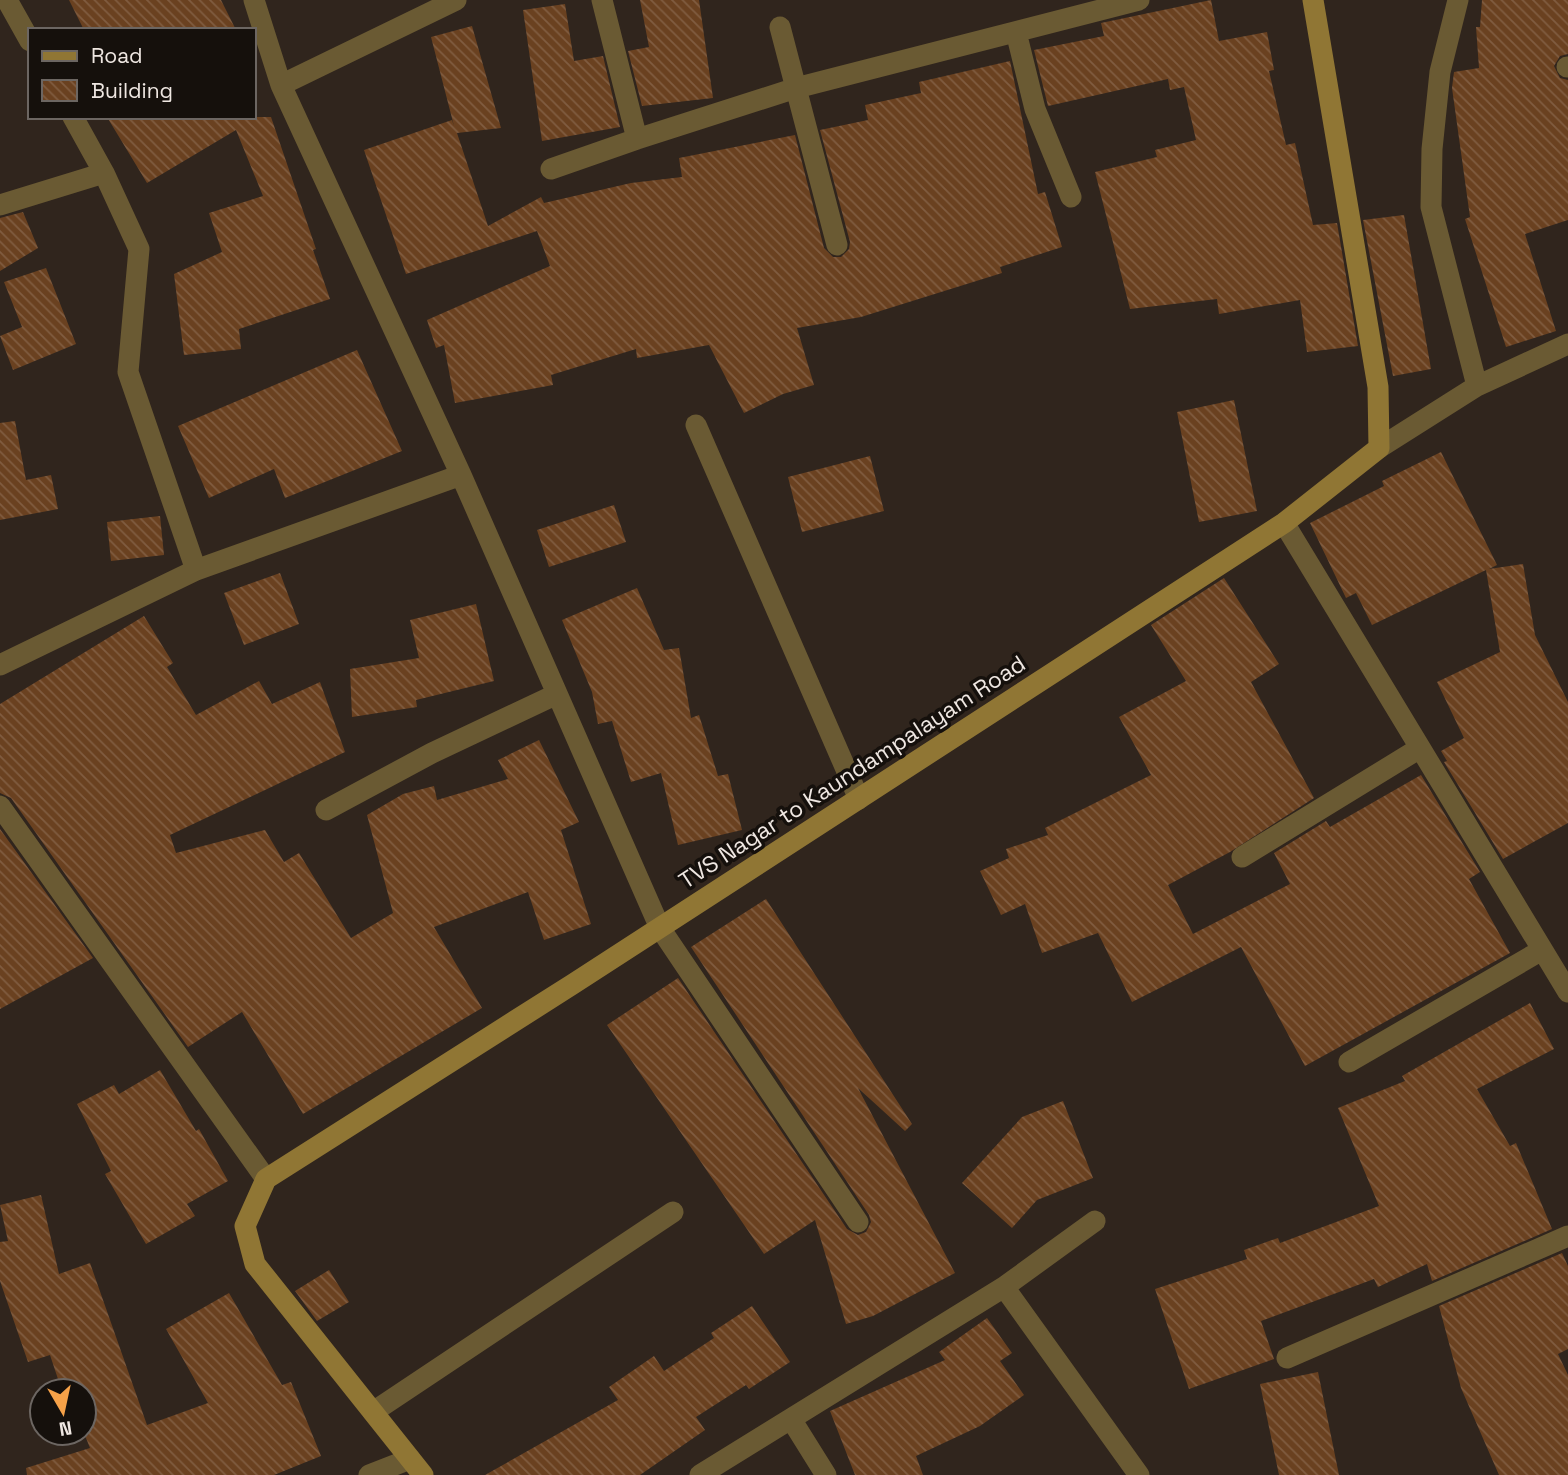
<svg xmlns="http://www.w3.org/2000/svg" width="1568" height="1475" font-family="'Space Grotesk',sans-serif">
<defs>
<pattern id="building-back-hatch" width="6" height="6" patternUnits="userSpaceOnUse" patternTransform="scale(1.75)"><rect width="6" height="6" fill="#6a4120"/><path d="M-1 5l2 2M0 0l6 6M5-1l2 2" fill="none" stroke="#805c40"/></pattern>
</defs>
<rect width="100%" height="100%" fill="#30251d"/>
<path fill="url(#building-back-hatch)" d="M 69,0 L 221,0 L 236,30 L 84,30 Z
M 640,0 L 699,0 L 713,98 L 642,106 L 628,51 L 649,47 Z
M 1211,0 L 1219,41 L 1267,32 L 1274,70 L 1269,71 L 1286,145 L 1295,143 L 1313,225 L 1337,223 L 1358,346 L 1307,352 L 1300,300 L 1219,314 L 1217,299 L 1130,309 L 1095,172 L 1157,157 L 1155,150 L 1196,140 L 1184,87 L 1170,90 L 1168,79 L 1048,106 L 1034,50 L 1104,36 L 1101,23 Z
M 1482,0 L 1568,0 L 1568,54 L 1560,56 L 1554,66 L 1560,78 L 1568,80 L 1568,220 L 1525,234 L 1556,331 L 1506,347 L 1465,219 L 1470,217 L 1452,88 L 1454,72 L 1479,68 L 1476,27 L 1480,27 Z
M 565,4 L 574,61 L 603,56 L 620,127 L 542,141 L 523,10 Z
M 472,26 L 501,128 L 457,133 L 488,226 L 541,197 L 544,203 L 631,183 L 682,177 L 679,158 L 795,135 L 824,248 L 833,257 L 841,257 L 849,249 L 850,242 L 820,130 L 868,120 L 865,105 L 921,93 L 919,82 L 1010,61 L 1038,194 L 1045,192 L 1062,247 L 1000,267 L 1002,273 L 861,317 L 797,328 L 814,385 L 783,394 L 744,413 L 709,345 L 637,358 L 636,349 L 551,375 L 553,385 L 455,403 L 444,345 L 436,348 L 427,320 L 550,266 L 537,231 L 406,274 L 364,150 L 452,120 L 454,126 L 431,37 Z
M 107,117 L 271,117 L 316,249 L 313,250 L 330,299 L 239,329 L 241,349 L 184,355 L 174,274 L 222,252 L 209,213 L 263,196 L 236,130 L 147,183 Z
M 23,212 L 38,248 L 0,271 L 0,218 Z
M 1404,215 L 1431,369 L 1393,376 L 1363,220 Z
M 46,268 L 76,344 L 13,370 L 0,336 L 22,327 L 4,282 Z
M 357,350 L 402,451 L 285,498 L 274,469 L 209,498 L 178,426 Z
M 1234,400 L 1257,511 L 1199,522 L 1177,412 Z
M 15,421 L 26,480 L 51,475 L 58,509 L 0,520 L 0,423 Z
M 1441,452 L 1497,565 L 1489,569 L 1523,564 L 1535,635 L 1568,702 L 1568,823 L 1503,859 L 1444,762 L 1447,761 L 1441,751 L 1464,738 L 1437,682 L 1500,652 L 1486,570 L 1372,625 L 1356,593 L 1346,598 L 1310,523 L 1384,486 L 1382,481 Z
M 870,456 L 884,511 L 802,532 L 788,477 Z
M 614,505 L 626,542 L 549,567 L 537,530 Z
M 160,516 L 164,555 L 111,561 L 107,522 Z
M 280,573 L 299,624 L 244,645 L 224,593 Z
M 1224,578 L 1279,664 L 1251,682 L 1314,798 L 1230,852 L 1168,885 L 1193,934 L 1290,884 L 1274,853 L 1326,821 L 1330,827 L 1421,775 L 1480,872 L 1469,879 L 1510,953 L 1305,1066 L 1241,947 L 1132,1002 L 1098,933 L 1042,953 L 1025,904 L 1001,915 L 980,871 L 1009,858 L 1006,849 L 1048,835 L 1045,828 L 1151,775 L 1119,717 L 1186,681 L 1151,625 Z
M 637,588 L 664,650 L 679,648 L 691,718 L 699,715 L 718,776 L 728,774 L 742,830 L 678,845 L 661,773 L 631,782 L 612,721 L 598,724 L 592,692 L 562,620 Z
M 476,604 L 494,681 L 416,700 L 417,707 L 352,717 L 350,669 L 419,658 L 410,620 Z
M 144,616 L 173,663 L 167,667 L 196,715 L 259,681 L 272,704 L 320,682 L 345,752 L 170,835 L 176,853 L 265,830 L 284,862 L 299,853 L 351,938 L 393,913 L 367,815 L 403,794 L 434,786 L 437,800 L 508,779 L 498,760 L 539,740 L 579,822 L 561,830 L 591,924 L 544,940 L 528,892 L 434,927 L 482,1008 L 303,1114 L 242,1012 L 188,1047 L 11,798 L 0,793 L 0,704 Z
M 0,829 L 93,958 L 0,1009 Z
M 766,899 L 912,1124 L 905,1131 L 858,1088 L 955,1273 L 873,1316 L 846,1324 L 815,1220 L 764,1254 L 607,1025 L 678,978 L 847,1229 L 858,1235 L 866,1232 L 871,1222 L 869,1215 L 691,947 Z
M 1530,1003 L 1554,1049 L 1477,1089 L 1510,1146 L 1516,1143 L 1552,1229 L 1432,1281 L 1427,1264 L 1378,1287 L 1374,1279 L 1261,1321 L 1274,1359 L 1189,1389 L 1155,1289 L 1247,1259 L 1244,1250 L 1278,1238 L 1280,1243 L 1379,1206 L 1338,1108 L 1405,1081 L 1402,1076 Z
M 160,1070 L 196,1131 L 199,1129 L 228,1181 L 187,1204 L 195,1216 L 146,1244 L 105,1174 L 111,1171 L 77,1104 L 114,1085 L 119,1094 Z
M 1063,1101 L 1093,1178 L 1037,1200 L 1012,1228 L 962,1183 L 1022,1117 Z
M 41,1195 L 59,1274 L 90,1263 L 147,1425 L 208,1403 L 166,1329 L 229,1293 L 282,1385 L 291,1382 L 321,1456 L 274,1475 L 27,1475 L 26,1468 L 90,1448 L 84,1433 L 84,1391 L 62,1391 L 50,1355 L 28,1362 L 0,1281 L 0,1242 L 8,1241 L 0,1205 Z
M 1562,1253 L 1568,1266 L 1568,1349 L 1558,1354 L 1568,1375 L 1568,1475 L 1499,1475 L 1461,1388 L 1439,1306 Z
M 329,1270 L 349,1302 L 317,1321 L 295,1291 Z
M 752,1306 L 790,1362 L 749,1389 L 746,1385 L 696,1417 L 705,1430 L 640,1475 L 485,1475 L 618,1400 L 609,1387 L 654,1356 L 664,1371 L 714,1338 L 711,1333 Z
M 987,1318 L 1012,1353 L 1000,1361 L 1024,1395 L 980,1426 L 916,1456 L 923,1475 L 855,1475 L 830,1411 L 945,1360 L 939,1352 Z
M 1318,1372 L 1339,1475 L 1279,1475 L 1260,1384 Z"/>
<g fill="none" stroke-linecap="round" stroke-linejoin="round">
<path stroke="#6a5a33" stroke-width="21" d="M 7,0 L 30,41
M 254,0 L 281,85
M 456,0 L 281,85 L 461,475 L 660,928 L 858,1222
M 602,0 L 637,139 L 796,88 L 1139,0
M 1458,0 L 1440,72 L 1432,149 L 1431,207 L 1477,386
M 780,27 L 837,245
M 1016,32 L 1035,109 L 1071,197
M 1567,67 L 1568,67
M 551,169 L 637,139
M 0,205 L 104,173
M 696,425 L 859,799
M 1379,448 L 1477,386 L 1568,344
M 1284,523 L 1568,992
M 196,570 L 461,475
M 0,665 L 196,570 L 128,372 L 139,249 L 104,173 L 73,117
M 0,806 L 266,1179
M 326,810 L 432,753 L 557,694
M 1242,857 L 1420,748
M 1349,1062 L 1542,950
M 1004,1287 L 1095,1221
M 1287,1358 L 1568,1236
M 373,1412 L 673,1212
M 791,1419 L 826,1475
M 369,1475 L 410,1459
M 700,1475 L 1004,1287 L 1139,1475"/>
<path stroke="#907634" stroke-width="21" d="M 423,1475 L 255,1264 L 245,1226 L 266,1179 L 573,984 L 1284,523 L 1379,448 L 1378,387 L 1313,0"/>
</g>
<g text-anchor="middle" stroke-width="7" stroke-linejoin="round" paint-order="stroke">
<g font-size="23" fill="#efe7e2" stroke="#15100c">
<text transform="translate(852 772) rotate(-33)" y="8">TVS Nagar to Kaundampalayam Road</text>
</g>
</g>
<rect x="28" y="28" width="228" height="91" fill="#15100c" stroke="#6c6662" stroke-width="2"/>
<rect x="42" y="51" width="35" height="10" fill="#907634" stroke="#6c6662" stroke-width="2"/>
<text x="91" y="63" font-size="21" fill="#efe7e2">Road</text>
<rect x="42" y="80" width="35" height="21" fill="url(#building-back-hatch)" stroke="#6c6662" stroke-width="2"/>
<text x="91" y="98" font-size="21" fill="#efe7e2">Building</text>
<g transform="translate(63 1412) rotate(171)"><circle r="33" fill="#15100c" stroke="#6c6662" stroke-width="2"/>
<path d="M0-5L12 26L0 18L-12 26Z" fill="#f7a248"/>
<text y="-10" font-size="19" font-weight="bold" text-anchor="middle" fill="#efe7e2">N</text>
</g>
</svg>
